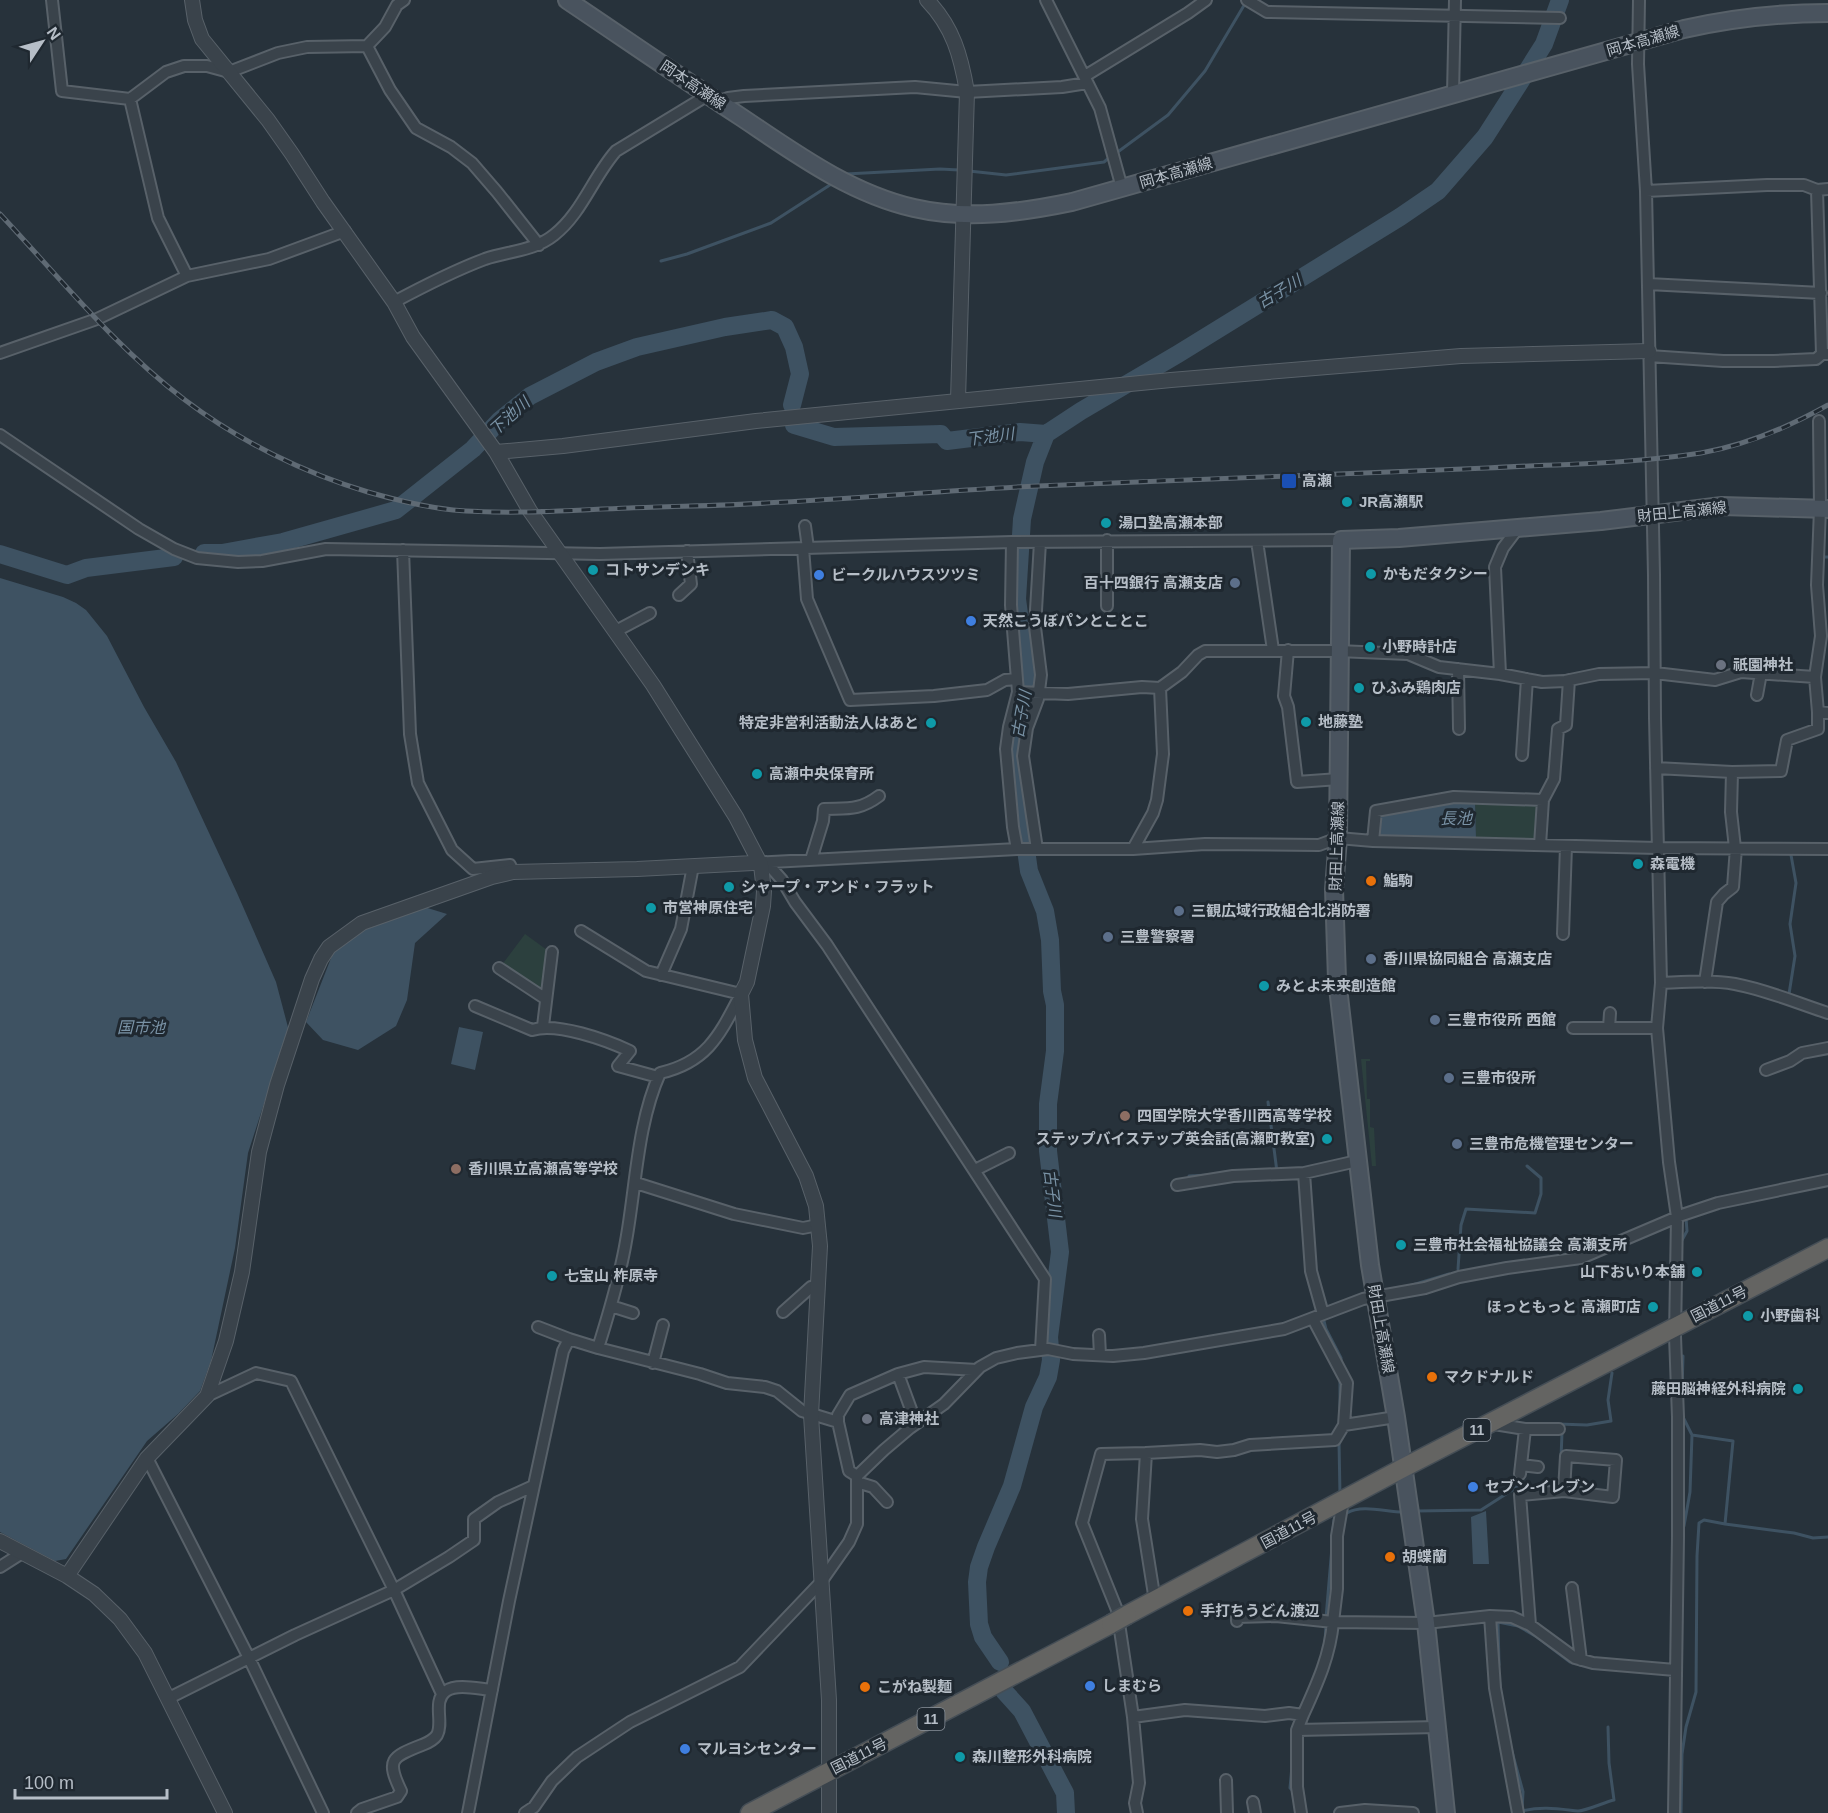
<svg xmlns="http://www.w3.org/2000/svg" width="1828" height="1813" font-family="Helvetica,'Noto Sans JP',sans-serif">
<rect width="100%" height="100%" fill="#27323b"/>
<path fill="#2c403e" d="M 1475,800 L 1538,802 L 1537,840 L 1476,838 Z
M 525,934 L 547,950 L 543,993 L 501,966 Z
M 1361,1059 L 1370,1059 L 1370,1061 L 1366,1061 L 1367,1099 L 1370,1099 L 1370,1127 L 1374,1128 L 1376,1166 L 1372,1166 Z"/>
<path fill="#3e5262" d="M 0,578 L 63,597 L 76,603 L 86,610 L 107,636 L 144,707 L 176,762 L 237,893 L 276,982 L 289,1031 L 269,1088 L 248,1153 L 235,1248 L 211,1361 L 200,1391 L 178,1414 L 147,1441 L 66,1559 L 55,1561 L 0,1532 Z
M 1475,800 L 1476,838 L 1377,836 L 1379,812 L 1423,804 Z
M 421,906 L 447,914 L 415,943 L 407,1000 L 396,1026 L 358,1050 L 323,1040 L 306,1022 L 333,953 L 359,932 Z
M 459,1027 L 483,1032 L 475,1070 L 451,1064 Z
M 1486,1511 L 1489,1564 L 1473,1564 L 1471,1517 Z"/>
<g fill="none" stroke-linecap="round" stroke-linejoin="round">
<path stroke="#3e5262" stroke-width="3" d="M 1115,154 L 1168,115 L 1205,71 L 1246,2
M 969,171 L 1006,175 L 1104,162 L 1110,157
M 846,174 L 940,169 L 959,170
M 661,261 L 687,254 L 771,223 L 833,183
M 1824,557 L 1828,557
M 1789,994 L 1795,956 L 1790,924 L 1796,883 L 1791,855
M 1268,1102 L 1277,1172
M 1189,1176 L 1208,1175
M 1681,1242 L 1687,1231 L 1686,1218
M 1458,1269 L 1461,1225 L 1466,1209 L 1535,1213 L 1541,1194 L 1541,1178 L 1527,1166
M 1409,1286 L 1449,1274
M 1323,1317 L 1326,1329 L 1341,1358 L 1341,1363
M 1682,1390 L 1683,1356
M 1340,1408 L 1340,1379
M 1683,1417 L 1692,1435 L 1733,1441 L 1725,1524 L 1794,1533 L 1813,1538 L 1828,1537
M 1558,1424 L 1587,1425 L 1611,1421 L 1608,1400 L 1612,1373
M 1339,1442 L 1340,1495
M 1561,1458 L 1562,1433
M 1416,1511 L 1481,1510 L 1517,1487 L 1554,1486 L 1560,1482 L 1560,1479
M 1347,1513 C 1362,1504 1386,1512 1403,1512
M 1684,1526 L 1690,1492 L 1692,1435
M 1333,1531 L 1334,1520
M 1326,1618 L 1332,1547
M 1325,1642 L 1326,1625
M 1499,1665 L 1498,1622 L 1518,1626 L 1537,1637 L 1570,1662
M 1499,1677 L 1501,1694
M 1511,1748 L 1523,1792 L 1522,1811 C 1542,1806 1559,1809 1578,1811 C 1586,1811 1605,1802 1614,1800 L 1609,1763 L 1608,1727
M 1292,1766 L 1290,1788 L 1293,1791
M 1681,1813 L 1682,1754 L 1686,1727 L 1696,1692 L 1697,1556 L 1699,1523 L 1704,1520 L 1725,1524"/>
<path stroke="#3e5262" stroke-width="18" d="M 794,425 L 834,437 L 941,434 L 947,441 L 1020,432 L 1046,434
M 204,553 L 222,553 L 283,542 L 396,510 L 473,449 L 500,420 L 530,396 L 596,362 L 637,347 L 725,327 L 772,320 L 785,327 L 794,347 L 800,374 L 792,405
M 0,554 L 67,575 L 86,568 L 174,557
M 1000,1662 L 983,1637 L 979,1624 L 977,1582 L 979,1567 L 986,1547 L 1012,1486 L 1034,1407 L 1048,1377 L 1051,1360 L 1049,1337 L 1060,1252 L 1048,1151 L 1048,1104 L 1055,1051 L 1055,1005 L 1052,991 L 1050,940 L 1045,911 L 1029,871 L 1015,772 L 1016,742 L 1026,704 L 1027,675 L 1017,599 L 1022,519 L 1035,462 L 1046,434 L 1081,411 L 1178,354 L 1400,217 L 1438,191 L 1485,137 L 1510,98 L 1544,44 L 1560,0
M 1004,1691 L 1022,1711 L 1065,1793 L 1066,1813"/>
<g stroke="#586169" stroke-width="14">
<path id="minor" d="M 52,0 L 62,91 L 130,99 L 166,72 L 184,66 L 207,66 L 229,72 L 278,53 L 307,47 L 367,46 L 385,27 L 397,5 L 404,0
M 1046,0 L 1100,108 L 1122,188
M 1247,0 L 1267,12 L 1560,18
M 1639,0 L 1638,64 L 1646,191 L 1654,575 L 1655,718 L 1661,983 L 1657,1028 L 1669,1162 L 1677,1217 L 1675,1336 L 1678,1417 L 1678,1537 L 1674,1813
M 367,46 L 390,90 L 416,128 L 451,147 L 472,163 L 497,192 L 539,245
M 1085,76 L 1188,13 L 1206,0
M 1453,94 L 1455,0
M 130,99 L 158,218 L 187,276
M 718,102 L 728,98 L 744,96 L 915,87 L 967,92 L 1062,87 L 1087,83
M 1817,190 L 1822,354
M 1646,191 L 1767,185 L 1804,185 L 1817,190 L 1828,189
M 1648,284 L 1821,293
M 394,302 C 424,286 453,271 485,259 C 509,251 534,251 554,235 C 582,213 593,177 616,151 L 708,95
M 0,353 L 97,319 L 187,276 L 269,259 L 345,231
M 1649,356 L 1723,361 L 1774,361 L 1816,359 L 1822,354 L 1828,354
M 1819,421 L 1820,509 L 1817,585 L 1821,636 L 1815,677 L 1818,712 L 1828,713
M 0,435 L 139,529 L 174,549 L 197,558 L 238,562 L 262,561 L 326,549 L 600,554 L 1012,542 L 1341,540
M 805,526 L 808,548
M 1257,541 L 1273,650
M 1012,542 L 1011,605 L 1018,692 L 1009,727 L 1006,749 L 1013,827 L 1017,849
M 803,548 L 807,599 L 850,700 L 934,696 L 987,690 L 1005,680 L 1017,679
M 403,550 L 410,734 L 418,783 L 452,850 L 473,869 L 510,865 L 513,872
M 679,595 L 691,584 L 687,551
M 1107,606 L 1107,540
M 616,631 L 650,613
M 1288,650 L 1284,696 L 1288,707 L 1297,782 L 1339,779
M 1458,669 L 1459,729
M 1500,674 L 1495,567 L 1503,548 L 1518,528
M 1018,692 L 1068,694 L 1142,687 L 1160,688 L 1182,672 L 1198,655 L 1205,651 L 1338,651 L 1408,654 L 1439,667 L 1500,674 L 1542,682 L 1565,681 L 1599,674 L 1655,673 L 1715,680 L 1741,672 L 1815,677
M 1757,695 L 1761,673
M 1522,755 L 1527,679
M 1656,768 L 1732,772 L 1781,771 L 1787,740 L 1818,729 L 1818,712
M 1732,772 L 1731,812 L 1735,848
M 1373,841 L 1376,811 L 1454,797 L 1543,800
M 1540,845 L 1543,800 L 1554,779 L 1558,729 L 1566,725 L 1569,680
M 1037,849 L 1023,756 L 1027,728 L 1038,699 L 1041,675 L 1035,627 L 1040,542
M 1133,849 L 1153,813 L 1157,800 L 1163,754 L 1160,688
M 811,860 L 823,821 L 824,809 C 847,808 859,811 879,796
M 766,862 L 782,880 L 795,902 L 827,945 L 1045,1279 L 1041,1350
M 754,863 L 1017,849 L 1133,849 L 1205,844 L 1319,845 L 1338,838 L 1373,841 L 1658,848 L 1828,849
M 1563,934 L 1566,846
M 499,968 L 546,999
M 661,975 L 681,929 L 693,866
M 1705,982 L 1717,902 L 1724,894 L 1733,887 L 1736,848
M 1661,983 C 1686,982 1711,980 1735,984 C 1767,990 1797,1003 1828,1013
M 475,1006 L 532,1030 C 557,1022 606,1040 630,1051 L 618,1066 L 658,1077
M 543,1026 L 552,952
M 1573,1028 L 1657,1028
M 1609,1028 L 1610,1013
M 1766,1070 L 1790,1061 L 1802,1053 L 1828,1048
M 975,1170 L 1009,1153
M 1304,1173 L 1311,1271 L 1323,1314
M 636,1183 L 734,1214 L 803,1228 L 818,1225
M 1177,1185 L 1233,1176 L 1304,1173 L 1357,1161
M 611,1306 L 633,1313
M 783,1312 L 811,1287 L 818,1286
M 1313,1319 L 1347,1383 L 1344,1425 L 1396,1417
M 538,1327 L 569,1339
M 1099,1335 L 1100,1355
M 598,1348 L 700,1374 L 727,1383 L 765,1387 L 777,1391 L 802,1411 L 838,1422 L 849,1471 L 857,1476
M 653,1363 L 663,1325
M 898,1374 L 916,1423
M 207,1396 L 256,1373 L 291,1381 L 394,1590 L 442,1694
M 838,1422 L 838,1415 L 850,1395 L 898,1374 L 924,1367 L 977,1370
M 1494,1424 L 1525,1429 L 1559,1429
M 147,1458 L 249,1658 L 323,1813
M 1521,1465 L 1538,1467
M 1520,1474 L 1525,1429
M 857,1482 L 873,1487 L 887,1502
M 0,1567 L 22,1553
M 1572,1588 L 1581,1660
M 1155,1601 L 1142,1519 L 1146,1453 L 1200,1450 L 1217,1452 L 1234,1450 L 1250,1445 L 1335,1440 L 1344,1425
M 1490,1616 L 1495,1688 L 1518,1813
M 1237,1621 L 1237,1617 L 1276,1616 L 1333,1622 L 1337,1589 L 1337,1536 L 1343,1501
M 1530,1625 L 1520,1495 L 1564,1491 L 1613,1497 L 1616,1460 L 1566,1456 L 1564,1491
M 169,1698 L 295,1635 L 394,1590 L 449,1557 L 474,1540 L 474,1519 L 498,1502 L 533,1486
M 1303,1715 C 1317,1684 1330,1656 1333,1622 L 1426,1623 L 1490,1616 L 1512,1617 L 1530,1625 L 1575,1658 L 1593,1663 L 1675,1670
M 1133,1717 L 1185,1710 L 1265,1716 L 1289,1713 L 1303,1715 L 1297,1730 L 1438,1727
M 1297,1730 L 1297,1787 L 1301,1813
M 1226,1780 L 1227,1813
M 1253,1802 L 1255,1813
M 357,1813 L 362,1809 L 397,1797 L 401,1791 C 386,1760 391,1757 422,1745 C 427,1743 433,1741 437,1735 C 444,1722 432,1701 446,1691 C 457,1683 479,1689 492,1690
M 468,1813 L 509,1601 L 563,1351 L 569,1339 L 598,1348 C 609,1313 620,1277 626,1241 C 636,1186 637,1124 660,1073 C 708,1062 720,1034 741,994 L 646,971 L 581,931
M 525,1813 L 534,1807 L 552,1781 L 577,1757 L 630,1722 L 740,1667 L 821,1582 L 849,1542 L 857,1524 L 857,1476 L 884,1450 L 910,1428 L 944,1404 L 980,1367 L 996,1358 L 1017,1353 L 1048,1349 L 1073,1354 L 1113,1356 L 1144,1353 L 1284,1329 L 1363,1299 L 1425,1288 L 1459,1277 L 1507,1268 L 1581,1258 L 1682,1215 L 1718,1203 L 1828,1180
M 1137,1813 L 1135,1803 L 1139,1783 L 1133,1717 L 1117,1610 L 1082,1523 L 1101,1454 L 1146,1453
M 1340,1813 L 1365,1810 L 1413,1813"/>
</g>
<g stroke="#586169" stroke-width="16">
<path id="tertiary" d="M 192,0 L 195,20 L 202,39 L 268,120 L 292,154 L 323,202 L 394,302 L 413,337 L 496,452 L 530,511 L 653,685 L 736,817 L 761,865 L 764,891 L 763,906 L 747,982 L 741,994 L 745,1040 L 755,1078 L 806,1176 L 816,1206 L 820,1246 L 811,1415 L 829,1700 L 829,1813
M 927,0 C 953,27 961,56 967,92 L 958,400
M 496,452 L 563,446 L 756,421 L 1171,380 L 1461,356 L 1649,351
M 0,1541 L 67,1576 L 94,1594 L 120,1619 L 145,1653 L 225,1813
M 67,1576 L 147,1458 L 207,1396 L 226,1341 L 242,1272 L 259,1152 L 277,1085 L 312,979 L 321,959 L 329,947 L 362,923 L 492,877 L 513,872 L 637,869 L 753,863"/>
</g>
<g stroke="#586169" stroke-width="20">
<path id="secondary" d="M 567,0 C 625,39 683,79 741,117 C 795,153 849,193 914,208 C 966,220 1019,213 1072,202 L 1684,29 C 1732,18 1778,13 1828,13
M 1446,1813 L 1426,1623 L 1396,1417 L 1370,1265 L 1337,979 L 1334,889 L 1338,838 L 1341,540 L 1399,538 L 1601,521 L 1722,506 L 1828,509"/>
</g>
<g stroke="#454e56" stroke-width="21">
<path id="trunk" d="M 1127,1615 L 1403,1468 L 1828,1248
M 750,1813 L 1111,1624"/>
</g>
<use href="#minor" stroke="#3a434b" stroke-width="10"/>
<use href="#tertiary" stroke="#3a434b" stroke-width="14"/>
<use href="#secondary" stroke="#49535e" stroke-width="16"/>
<use href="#trunk" stroke="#646462" stroke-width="18"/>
<g stroke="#5f6a74" stroke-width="5">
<path id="rail" d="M 0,214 C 59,277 116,348 185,400 C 239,441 304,473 368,492 C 396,500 424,507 453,510 C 511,515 571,510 629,508 C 674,506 720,506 766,503 C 856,499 947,490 1038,486 C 1188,479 1337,475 1487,468 C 1558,464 1630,464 1701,453 C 1747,445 1787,428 1828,405"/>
</g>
<use href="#rail" stroke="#1f2830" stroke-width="3" stroke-dasharray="9" stroke-linecap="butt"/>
<g stroke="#454e56" stroke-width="21" stroke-linecap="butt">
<path id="trunk-bridge" d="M 1111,1624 L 1127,1615"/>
</g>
<use href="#trunk-bridge" stroke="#646462" stroke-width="18"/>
</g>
<rect fill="#1a4fb4" stroke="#1f2830" stroke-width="2" x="1281" y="473" width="16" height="16" rx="3"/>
<g fill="#0f9aa8" stroke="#1f2830" stroke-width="2">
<circle cx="1347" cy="502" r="6"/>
<circle cx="1106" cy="523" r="6"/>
<circle cx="593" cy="570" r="6"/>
<circle cx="1371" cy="574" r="6"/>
<circle cx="1370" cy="647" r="6"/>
<circle cx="1359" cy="688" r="6"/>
<circle cx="1306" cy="722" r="6"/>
<circle cx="931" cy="723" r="6"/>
<circle cx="757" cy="774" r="6"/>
<circle cx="1638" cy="864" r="6"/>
<circle cx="729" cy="887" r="6"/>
<circle cx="651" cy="908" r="6"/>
<circle cx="1264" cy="986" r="6"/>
<circle cx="1327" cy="1139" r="6"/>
<circle cx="1401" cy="1245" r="6"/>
<circle cx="1697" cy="1272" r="6"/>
<circle cx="552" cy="1276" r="6"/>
<circle cx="1653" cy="1307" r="6"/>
<circle cx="1748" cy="1316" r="6"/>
<circle cx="1798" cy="1389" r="6"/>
<circle cx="960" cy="1757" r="6"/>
</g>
<g fill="#3f7fe0" stroke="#1f2830" stroke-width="2">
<circle cx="819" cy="575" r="6"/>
<circle cx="971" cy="621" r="6"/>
<circle cx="1473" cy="1487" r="6"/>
<circle cx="1090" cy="1686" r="6"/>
<circle cx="685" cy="1749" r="6"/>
</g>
<g fill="#5c6f8a" stroke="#1f2830" stroke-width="2">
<circle cx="1235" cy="583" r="6"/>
<circle cx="1179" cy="911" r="6"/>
<circle cx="1108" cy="937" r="6"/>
<circle cx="1371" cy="959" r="6"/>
<circle cx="1435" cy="1020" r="6"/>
<circle cx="1449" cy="1078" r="6"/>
<circle cx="1457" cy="1144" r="6"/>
</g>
<g fill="#6b7280" stroke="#1f2830" stroke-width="2">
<circle cx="1721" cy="665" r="6"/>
<circle cx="867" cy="1419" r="6"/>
</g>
<g fill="#e8710a" stroke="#1f2830" stroke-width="2">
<circle cx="1371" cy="881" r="6"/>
<circle cx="1432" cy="1377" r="6"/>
<circle cx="1390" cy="1557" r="6"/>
<circle cx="1188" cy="1611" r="6"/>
<circle cx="865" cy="1687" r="6"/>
</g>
<g fill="#8d6e63" stroke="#1f2830" stroke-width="2">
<circle cx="1125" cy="1116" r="6"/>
<circle cx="456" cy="1169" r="6"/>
</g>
<g text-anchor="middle" stroke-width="6" stroke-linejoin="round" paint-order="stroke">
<g fill="#1f2830" stroke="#89919a" stroke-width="1.5">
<rect x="1463.5" y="1419" width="27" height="22" rx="4.5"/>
<rect x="917.5" y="1708" width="27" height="22" rx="4.5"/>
</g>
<g font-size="14" font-weight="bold" fill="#b6bec7">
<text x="1477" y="1435">11</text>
<text x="931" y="1724">11</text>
</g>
<g font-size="15" fill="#b6bec7" stroke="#1f2830">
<text transform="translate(1643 41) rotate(-16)" y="5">岡本高瀬線</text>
<text transform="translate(693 85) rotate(34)" y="5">岡本高瀬線</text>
<text transform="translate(1176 173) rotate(-16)" y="5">岡本高瀬線</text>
<text transform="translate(1682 512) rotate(-6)" y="5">財田上高瀬線</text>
<text transform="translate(1337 846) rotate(-88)" y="5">財田上高瀬線</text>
<text transform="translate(1719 1304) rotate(-27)" y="5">国道11号</text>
<text transform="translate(1381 1329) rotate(80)" y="5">財田上高瀬線</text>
<text transform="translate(1289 1530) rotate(-28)" y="5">国道11号</text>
<text transform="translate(859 1756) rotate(-27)" y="5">国道11号</text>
</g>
<g font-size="15" font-weight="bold" fill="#b6bec7" stroke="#1f2830" text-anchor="start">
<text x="1302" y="486">高瀬</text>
<text x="1359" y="507">JR高瀬駅</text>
<text x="1118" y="528">湯口塾高瀬本部</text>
<text x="605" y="575">コトサンデンキ</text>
<text x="1383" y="579">かもだタクシー</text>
<text x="831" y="580">ビークルハウスツツミ</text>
<text x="1223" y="588" text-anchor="end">百十四銀行 高瀬支店</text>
<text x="983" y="626">天然こうぼパンとことこ</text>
<text x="1382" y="652">小野時計店</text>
<text x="1733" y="670">祇園神社</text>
<text x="1371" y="693">ひふみ鶏肉店</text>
<text x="1318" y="727">地藤塾</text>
<text x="919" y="728" text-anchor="end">特定非営利活動法人はあと</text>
<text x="769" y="779">高瀬中央保育所</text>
<text x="1650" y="869">森電機</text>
<text x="1383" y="886">鮨駒</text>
<text x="741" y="892">シャープ・アンド・フラット</text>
<text x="663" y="913">市営神原住宅</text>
<text x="1191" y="916">三観広域行政組合北消防署</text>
<text x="1120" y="942">三豊警察署</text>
<text x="1383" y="964">香川県協同組合 高瀬支店</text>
<text x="1276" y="991">みとよ未来創造館</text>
<text x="1447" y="1025">三豊市役所 西館</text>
<text x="1461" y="1083">三豊市役所</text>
<text x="1137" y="1121">四国学院大学香川西高等学校</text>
<text x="1315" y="1144" text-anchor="end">ステップバイステップ英会話(高瀬町教室)</text>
<text x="1469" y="1149">三豊市危機管理センター</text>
<text x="468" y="1174">香川県立高瀬高等学校</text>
<text x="1413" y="1250">三豊市社会福祉協議会 高瀬支所</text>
<text x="1685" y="1277" text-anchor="end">山下おいり本舗</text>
<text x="564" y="1281">七宝山 柞原寺</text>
<text x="1641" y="1312" text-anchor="end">ほっともっと 高瀬町店</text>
<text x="1760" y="1321">小野歯科</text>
<text x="1444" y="1382">マクドナルド</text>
<text x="1786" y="1394" text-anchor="end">藤田脳神経外科病院</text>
<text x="879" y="1424">高津神社</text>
<text x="1485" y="1492">セブン-イレブン</text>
<text x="1402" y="1562">胡蝶蘭</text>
<text x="1200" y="1616">手打ちうどん渡辺</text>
<text x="1102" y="1691">しまむら</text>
<text x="877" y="1692">こがね製麺</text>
<text x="697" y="1754">マルヨシセンター</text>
<text x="972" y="1762">森川整形外科病院</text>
</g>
<g font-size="16" font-style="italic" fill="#7a93a6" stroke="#1f2830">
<text transform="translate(1279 291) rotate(-31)" y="6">古子川</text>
<text transform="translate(509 416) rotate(-42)" y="6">下池川</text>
<text transform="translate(990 436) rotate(-7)" y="6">下池川</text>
<text transform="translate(1021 714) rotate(-80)" y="6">古子川</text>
<text x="1456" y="824">長池</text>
<text x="141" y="1033">国市池</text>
<text transform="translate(1053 1193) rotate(83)" y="6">古子川</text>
</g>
</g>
<g transform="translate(42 42) rotate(54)" stroke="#1f2830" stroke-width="4.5" paint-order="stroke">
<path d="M0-4.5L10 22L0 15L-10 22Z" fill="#b6bec7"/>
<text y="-9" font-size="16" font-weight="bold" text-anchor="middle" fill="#b6bec7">N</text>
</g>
<path d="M15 1789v9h152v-9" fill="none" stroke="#b6bec7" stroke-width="3"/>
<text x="24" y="1789" font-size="18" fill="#b6bec7" stroke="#1f2830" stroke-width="4.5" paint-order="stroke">100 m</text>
</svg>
